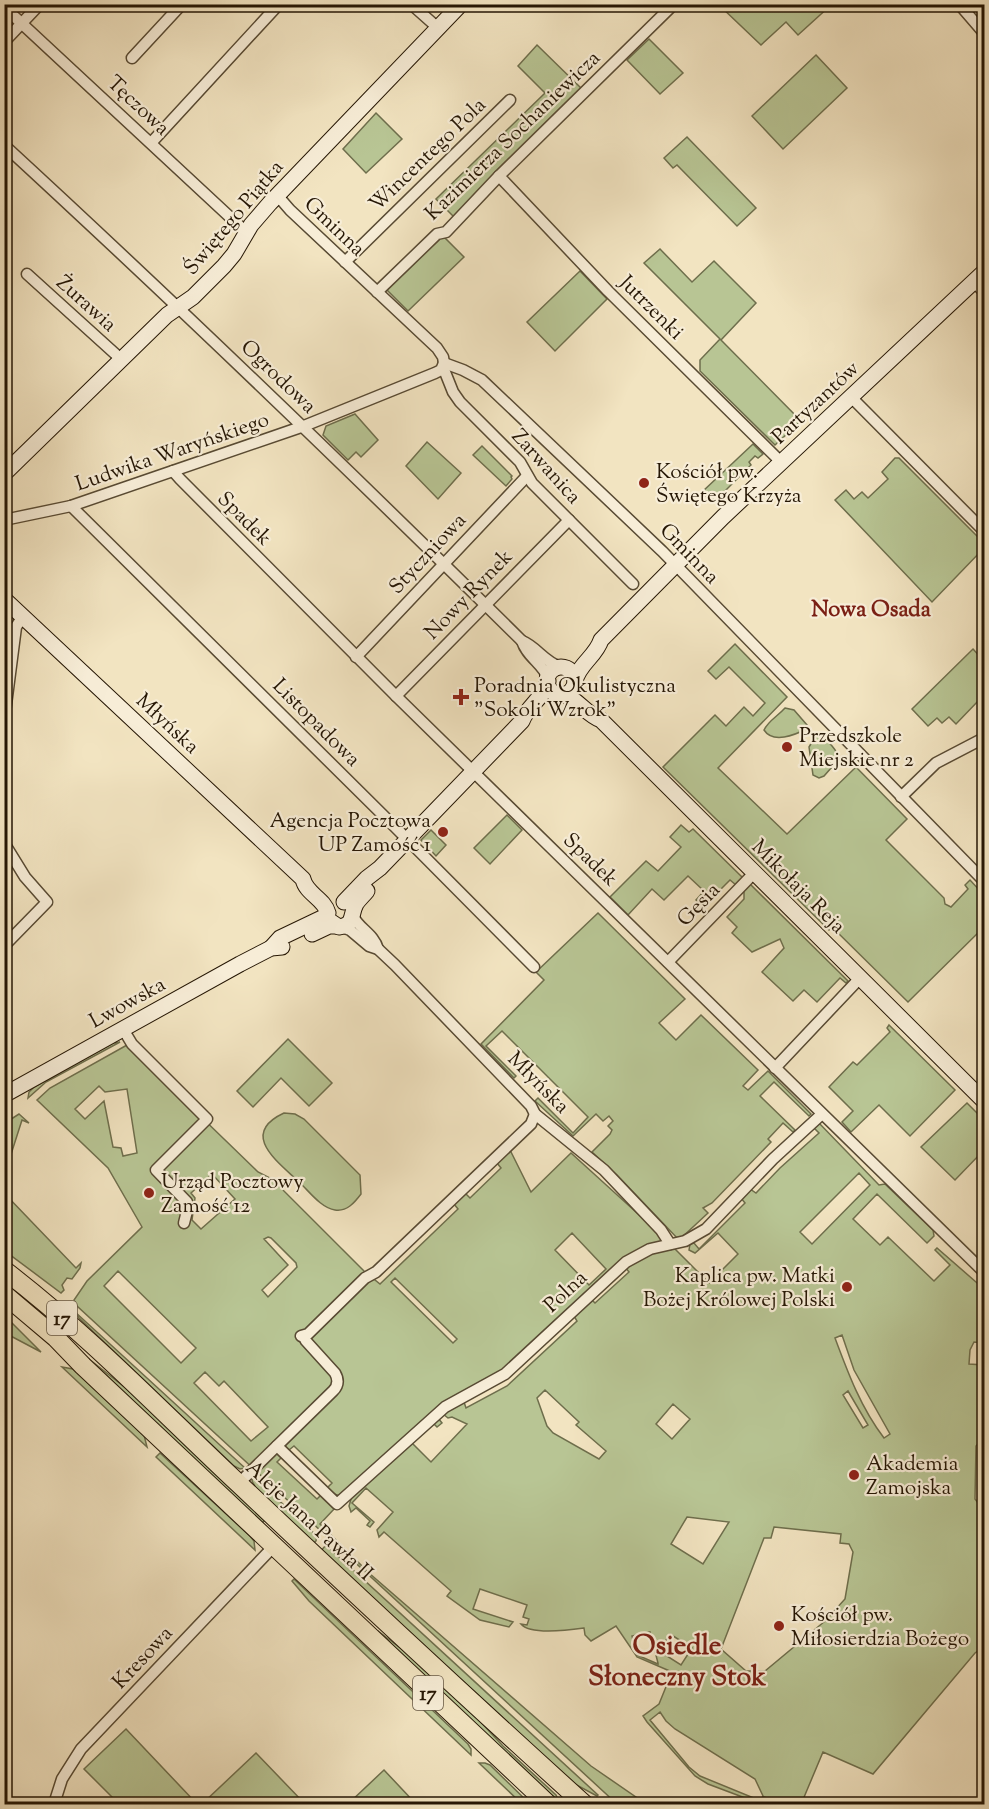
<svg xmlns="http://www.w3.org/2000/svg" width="989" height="1809" viewBox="0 0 989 1809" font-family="'Sorts Mill Goudy',serif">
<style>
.green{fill:#b8c594;stroke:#6e6e4c;stroke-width:1.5;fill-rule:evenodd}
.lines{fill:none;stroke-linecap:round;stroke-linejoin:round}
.street-casing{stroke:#584a33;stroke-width:13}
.secondary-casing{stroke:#251604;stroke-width:17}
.highway-casing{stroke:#251604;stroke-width:20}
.street{stroke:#f7edd7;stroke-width:10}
.secondary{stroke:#f7edd7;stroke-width:15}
.highway{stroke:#f2e4c1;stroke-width:18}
.poi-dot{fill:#8f2418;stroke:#f7edd7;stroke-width:2}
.labels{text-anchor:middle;stroke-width:4.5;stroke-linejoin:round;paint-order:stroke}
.shield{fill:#f7edd7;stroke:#645643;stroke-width:1.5}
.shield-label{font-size:20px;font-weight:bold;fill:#251604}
.street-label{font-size:21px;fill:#251604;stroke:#f7edd7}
.poi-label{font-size:21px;fill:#251604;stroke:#f7edd7;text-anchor:start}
.neighbourhood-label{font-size:22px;font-weight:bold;fill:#7a1f14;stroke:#f7edd7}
.district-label{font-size:27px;font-weight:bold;fill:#7a1f14;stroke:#f7edd7}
</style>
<rect width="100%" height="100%" fill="#f2e4c1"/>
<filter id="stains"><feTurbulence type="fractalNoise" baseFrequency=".00333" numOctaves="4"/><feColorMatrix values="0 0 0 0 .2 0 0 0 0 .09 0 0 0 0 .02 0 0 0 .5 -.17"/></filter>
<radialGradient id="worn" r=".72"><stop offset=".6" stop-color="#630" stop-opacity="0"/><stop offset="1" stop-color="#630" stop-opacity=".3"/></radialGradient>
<g class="green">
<path d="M799,5L801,7L804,5H831L798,35L786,22L761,45L719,5Z"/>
<path d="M649,39L683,73L660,94L627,60Z"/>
<path d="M537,45L582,89L455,218L436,199L545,93L518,66Z"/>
<path d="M816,55L847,88L783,149L752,116Z"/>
<path d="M376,113L402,139L366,173L343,149Z"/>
<path d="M687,137L756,208L737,226L677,165L673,168L664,158Z"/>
<path d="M440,237L445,238L464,257L408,311L385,288Z"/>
<path d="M660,249L692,282L714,261L756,303L721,340L801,421L775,445L700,371V360L720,339L644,263Z"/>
<path d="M580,271L607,299L555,351L527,322Z"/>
<path d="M355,414L378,440L361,457L356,452L348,460L323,435L326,426Z"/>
<path d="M427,442L461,473L438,499L406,466Z"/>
<path d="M753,444L763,454L758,458L755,456L749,462L751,465L713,503L702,492Z"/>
<path d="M482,446L512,476L511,477L512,479L506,486L473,455Z"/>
<path d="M895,458H899L984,543V548L932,602L835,500L846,490L854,499L862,492L868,498L888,479L882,472Z"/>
<path d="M735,644L787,697L718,768L787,834L856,767L907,819L886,840L944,898L945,904L951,907L968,889L965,885L970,880L984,895V927L908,1002L832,927L829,930L663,767L715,715L726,726L744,707L753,716L765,703L729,667L716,679L708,671Z"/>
<path d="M973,649L984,661V702L980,699L956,724L949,717L942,723L937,718L928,726L912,709Z"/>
<path d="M785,708L794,710L807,725L806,729C795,735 773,744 764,730C769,720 777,717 785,708Z"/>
<path d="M819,735C827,739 838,751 839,759L824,776L819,778L813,775L809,747L815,737Z"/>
<path d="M507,815L522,830L490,864L474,848Z"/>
<path d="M681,825L689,832L693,829L743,878L736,885L730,880L703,907L696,900L704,891L688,876L664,900L652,889L628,915L610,897L646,861L658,871L681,847L670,837Z"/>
<path d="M431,830L446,845L436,856L421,840Z"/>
<path d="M750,884L848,981L846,983L840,978L817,1002L804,990L793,1001L762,972L784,948L780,939L752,952L732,933L737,927L727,917L744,899V889Z"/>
<path d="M598,913L685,999L659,1023L676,1040L701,1015L758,1070L743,1086L748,1090L768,1071L811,1114L809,1116L774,1082L760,1096L795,1130L793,1132L783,1123L768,1139L771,1142L712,1203L703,1208L708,1213L679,1240L617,1175L592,1152L610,1134L612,1130L608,1126L613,1121L609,1116L603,1121L596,1114L573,1136L535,1101L538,1098L573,1133L588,1117L502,1031L486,1046L516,1076L514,1078L481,1044L544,980L536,972Z"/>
<path d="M889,1025L955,1090L910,1136L879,1105L851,1132L842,1122L853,1111L829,1087L853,1062L857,1065L890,1032L887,1028Z"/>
<path d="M288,1039L332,1083L309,1106L281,1078L253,1107L237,1091Z"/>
<path d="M120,1042L46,1082L28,1098L29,1092L34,1087L113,1043Z"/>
<path d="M127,1045L258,1172L272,1179L364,1271L380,1284L458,1209L454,1204L465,1193L470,1198L501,1168L497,1163L510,1150L531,1192L571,1153L659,1233L709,1283L738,1254L718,1233L695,1253L689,1250L690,1244L694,1243L699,1249L745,1203L741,1198L750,1189L756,1193L780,1168L819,1133L814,1128L819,1123L879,1185L885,1184L933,1230L934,1236L927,1243L877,1194L853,1219L880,1245L888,1237L934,1281L950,1265L935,1250L937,1248L984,1289V1343L974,1342L970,1350L969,1364L984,1365V1437L976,1446L975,1499L978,1503L984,1506V1647L975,1653L873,1774L823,1752L802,1802L807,1804H784L764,1797L761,1804L708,1784L695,1776L647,1722L643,1716L659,1704L672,1672L637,1657L616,1626L591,1641L585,1635L584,1628C570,1630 530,1635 521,1624L527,1625L529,1619L523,1617L527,1605L480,1589L473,1609L513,1622L509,1627L480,1620L447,1596L451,1591L384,1532L379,1537L377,1530L393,1512L366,1488L352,1503L374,1522L370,1527L367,1525L370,1521L356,1508L351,1512L349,1506L351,1499L334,1494L335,1508L320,1524L369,1573L591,1766L646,1804H617L77,1306L74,1300L87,1281L142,1227L108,1168L37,1100L50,1088ZM99,1086L105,1092L127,1089L137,1153L123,1156L121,1148L113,1147L104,1101L85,1119L75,1109ZM859,1173L870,1185L812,1244L800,1232ZM212,1174L235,1199L201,1229L192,1220L195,1198L191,1193ZM572,1233L606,1269L589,1285L555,1250ZM268,1237L271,1238L296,1263L297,1267L268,1297L262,1290L288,1265L264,1239ZM625,1267L629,1272L595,1303L591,1299ZM118,1271L196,1348L181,1363L104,1286ZM395,1278L457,1339L453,1343L391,1282ZM574,1316L577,1321L507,1386L466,1408L464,1402L502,1381ZM842,1335L854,1370L890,1434L884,1438C861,1408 848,1373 835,1338ZM205,1372L219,1386L224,1381L268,1427L251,1441L194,1383ZM545,1390L579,1422L576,1425L606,1451L599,1459L553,1433L547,1426L537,1398ZM848,1391L868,1425L863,1428L843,1395ZM673,1404L690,1419L672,1439L656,1424ZM443,1414L448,1418L452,1417L467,1424L431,1462L411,1442L433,1423L437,1427L442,1423L438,1418ZM294,1446L332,1483L327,1488L289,1450ZM282,1457L321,1495L317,1499L277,1462ZM687,1517L729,1522L703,1564L671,1544ZM774,1527L841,1534L840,1543L849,1544L853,1552L845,1599L825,1621L765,1671H746L721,1649L764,1538H771ZM650,1632L658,1663V1664L637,1655L632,1636ZM670,1634L692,1648L681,1665L659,1651ZM660,1712L666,1721L675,1729L755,1779L763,1796L761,1801L700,1776L689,1767L650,1720Z"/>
<path d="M967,1103L984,1120V1150L955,1180L921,1147Z"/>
<path d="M284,1113L295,1114L304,1119L360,1175L361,1194C355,1202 347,1212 335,1210C321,1208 309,1191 299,1182C277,1161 239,1134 284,1113Z"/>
<path d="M19,1114L29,1123L22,1120L5,1173V1123Z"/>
<path d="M5,1194L76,1268L81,1263L80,1268L72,1279L67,1278L62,1285L64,1290L61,1293L5,1251Z"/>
<path d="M74,1311L245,1468L240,1469L234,1466L79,1318Z"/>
<path d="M4,1315L41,1352L5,1333Z"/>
<path d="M89,1359L151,1408L265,1520L262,1523Z"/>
<path d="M62,1367L73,1369L144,1435L147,1447Z"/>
<path d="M160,1453L250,1536L254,1541L255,1550L156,1457Z"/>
<path d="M253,1476L317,1536L316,1541L311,1546L280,1511L256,1488L252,1481Z"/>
<path d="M326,1545L598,1795L597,1796L569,1781L319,1553Z"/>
<path d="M294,1579L468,1744L471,1749V1755L309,1601L292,1581Z"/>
<path d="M378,1631L420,1663L464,1704L503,1746L556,1795L560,1804H556Z"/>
<path d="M126,1729L197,1804H119L84,1769Z"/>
<path d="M256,1753L305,1804H202Z"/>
<path d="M479,1763H485L490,1765L530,1804H522Z"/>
<path d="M384,1770L416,1804H348Z"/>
</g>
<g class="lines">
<g class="street-casing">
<g id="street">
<path d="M411,4L438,28"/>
<path d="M959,4L984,33"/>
<path d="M4,7L246,232"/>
<path d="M4,42L40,4"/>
<path d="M132,58L182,4"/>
<path d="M151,143L279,4"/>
<path d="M4,145C180,307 352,473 522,641C537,647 545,663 561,667"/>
<path d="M499,176L608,291L781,462"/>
<path d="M277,195L290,210L437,348L443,357L444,363"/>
<path d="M345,262L510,100"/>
<path d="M27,274L122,360"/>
<path d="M974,282L984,292"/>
<path d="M377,292L437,234L446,232L499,176L674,4"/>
<path d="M444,363L463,370L482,380L662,551L984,881"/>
<path d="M443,367L453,392L460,402L520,462L532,483L633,584"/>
<path d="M851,397L984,531"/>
<path d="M173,471L180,479L396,696L984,1272"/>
<path d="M71,506L395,827L534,967"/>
<path d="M4,520L71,506L304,426L435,373L441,370L444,363"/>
<path d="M522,641C527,657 543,664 548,678"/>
<path d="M356,657L527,476"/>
<path d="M396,696L569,520"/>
<path d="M4,720L16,627L23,616"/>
<path d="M901,797L936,763L984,738"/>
<path d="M4,843L25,877L47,902L4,946"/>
<path d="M353,916C359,929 374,934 378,949"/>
<path d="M342,927L350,930L369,946L378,949L395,965L531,1106L535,1114L604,1170L661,1230L670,1244"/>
<path d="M668,962L755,872"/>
<path d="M123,1029L132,1044L207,1119L156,1170L187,1202L188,1207L184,1223"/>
<path d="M775,1068L861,977"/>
<path d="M301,1336L308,1334L365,1278L376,1272L531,1124L535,1114"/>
<path d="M277,1446L337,1504L445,1407L505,1374L626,1262L650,1249L685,1241L706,1229L773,1159L822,1114"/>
<path d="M238,1484L333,1391C338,1386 339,1380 335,1373L306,1341L304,1337"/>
<path d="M54,1804L62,1779L81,1749L274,1546"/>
</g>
</g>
<g class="secondary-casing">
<g id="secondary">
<path d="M4,474L167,315L193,297L224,266L234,254L251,225L270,203L461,4"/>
<path d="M4,599L303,879C306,894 324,898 328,913L324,917L280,938L271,948"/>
<circle cx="561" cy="681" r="14"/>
<path d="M575,681C579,664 596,656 601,640L723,517L984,272"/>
<path d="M561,694C578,698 585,714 601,720L984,1101"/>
<path d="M344,902L367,878L380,868L522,721C528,705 544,698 548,681"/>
<path d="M330,921L339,927C355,925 350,915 356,904C359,899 363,896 367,891"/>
<path d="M312,934L329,926H336"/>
<path d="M4,1095L240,964L271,948L282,947"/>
</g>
</g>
<g class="highway-casing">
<g id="highway">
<path d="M4,1270C88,1334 162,1412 239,1484C353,1592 468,1699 584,1804"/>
<path d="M4,1294L56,1338L83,1366L548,1804"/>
</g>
</g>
<use href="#street" class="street"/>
<use href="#secondary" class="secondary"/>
<use href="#highway" class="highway"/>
</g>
<g class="poi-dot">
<circle cx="644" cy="483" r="6"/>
<path d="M458 688h6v6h6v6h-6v6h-6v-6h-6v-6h6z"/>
<circle cx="787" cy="747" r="6"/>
<circle cx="443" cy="832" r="6"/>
<circle cx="149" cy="1193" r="6"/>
<circle cx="847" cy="1287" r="6"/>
<circle cx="854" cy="1475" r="6"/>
<circle cx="779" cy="1626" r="6"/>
</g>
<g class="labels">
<g class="shield">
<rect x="47" y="1301" width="30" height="34" rx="4.5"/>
<rect x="413" y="1676" width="30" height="34" rx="4.5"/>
</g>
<g class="shield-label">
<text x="62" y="1325">17</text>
<text x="428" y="1700">17</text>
</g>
<g class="street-label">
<text transform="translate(139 105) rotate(43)" y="7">Tęczowa</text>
<text transform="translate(512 135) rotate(-44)" y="7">Kazimierza Sochaniewicza</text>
<text transform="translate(427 154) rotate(-44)" y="7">Wincentego Pola</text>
<text transform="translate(233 217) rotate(-50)" y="7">Świętego Piątka</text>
<text transform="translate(335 226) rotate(44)" y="7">Gminna</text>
<text transform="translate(87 303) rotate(42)" y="7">Żurawia</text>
<text transform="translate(652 307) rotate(45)" y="7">Jutrzenki</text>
<text transform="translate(279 376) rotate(44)" y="7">Ogrodowa</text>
<text transform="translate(815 402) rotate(-43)" y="7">Partyzantów</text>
<text transform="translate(172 451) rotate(-19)" y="7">Ludwika Waryńskiego</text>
<text transform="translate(547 466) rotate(48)" y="7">Zarwanica</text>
<text transform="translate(245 518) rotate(45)" y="7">Spadek</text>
<text transform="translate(427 553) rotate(-47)" y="7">Styczniowa</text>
<text transform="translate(690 553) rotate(46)" y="7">Gminna</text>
<text transform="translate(468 594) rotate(-46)" y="7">Nowy Rynek</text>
<text transform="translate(317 722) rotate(45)" y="7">Listopadowa</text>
<text transform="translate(168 723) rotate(43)" y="7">Młyńska</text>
<text transform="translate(591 859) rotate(44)" y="7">Spadek</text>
<text transform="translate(799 886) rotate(45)" y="7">Mikołaja Reja</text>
<text transform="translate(698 904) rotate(-46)" y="7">Gęsia</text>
<text transform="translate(127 1002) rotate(-29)" y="7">Lwowska</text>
<text transform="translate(539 1082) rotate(45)" y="7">Młyńska</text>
<text transform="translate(565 1291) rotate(-43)" y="7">Polna</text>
<text transform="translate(310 1520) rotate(43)" y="7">Aleje Jana Pawła II</text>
<text transform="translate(142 1657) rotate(-47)" y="7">Kresowa</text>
</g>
<g class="poi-label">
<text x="656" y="478">Kościół pw.<tspan x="656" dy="24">Świętego Krzyża</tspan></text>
<text x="474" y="692">Poradnia Okulistyczna<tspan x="474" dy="24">"Sokoli Wzrok"</tspan></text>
<text x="799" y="742">Przedszkole<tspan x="799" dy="24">Miejskie nr 2</tspan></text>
<text x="431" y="827" text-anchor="end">Agencja Pocztowa<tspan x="431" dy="24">UP Zamość 1</tspan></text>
<text x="161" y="1188">Urząd Pocztowy<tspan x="161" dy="24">Zamość 12</tspan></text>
<text x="835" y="1282" text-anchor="end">Kaplica pw. Matki<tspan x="835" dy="24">Bożej Królowej Polski</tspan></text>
<text x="866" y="1470">Akademia<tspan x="866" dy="24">Zamojska</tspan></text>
<text x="791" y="1621">Kościół pw.<tspan x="791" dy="24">Miłosierdzia Bożego</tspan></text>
</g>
<g class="neighbourhood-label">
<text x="871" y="616">Nowa Osada</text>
</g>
<g class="district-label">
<text x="677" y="1654">Osiedle<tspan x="677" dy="31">Słoneczny Stok</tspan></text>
</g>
</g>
<rect width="989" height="1809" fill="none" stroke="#f2e4c1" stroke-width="24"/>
<rect x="6" y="6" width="977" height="1797" fill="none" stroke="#251604" stroke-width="3"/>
<rect x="12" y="12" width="965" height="1785" fill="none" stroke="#251604" stroke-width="1.5"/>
<rect width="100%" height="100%" filter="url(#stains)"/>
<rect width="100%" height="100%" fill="url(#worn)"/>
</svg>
